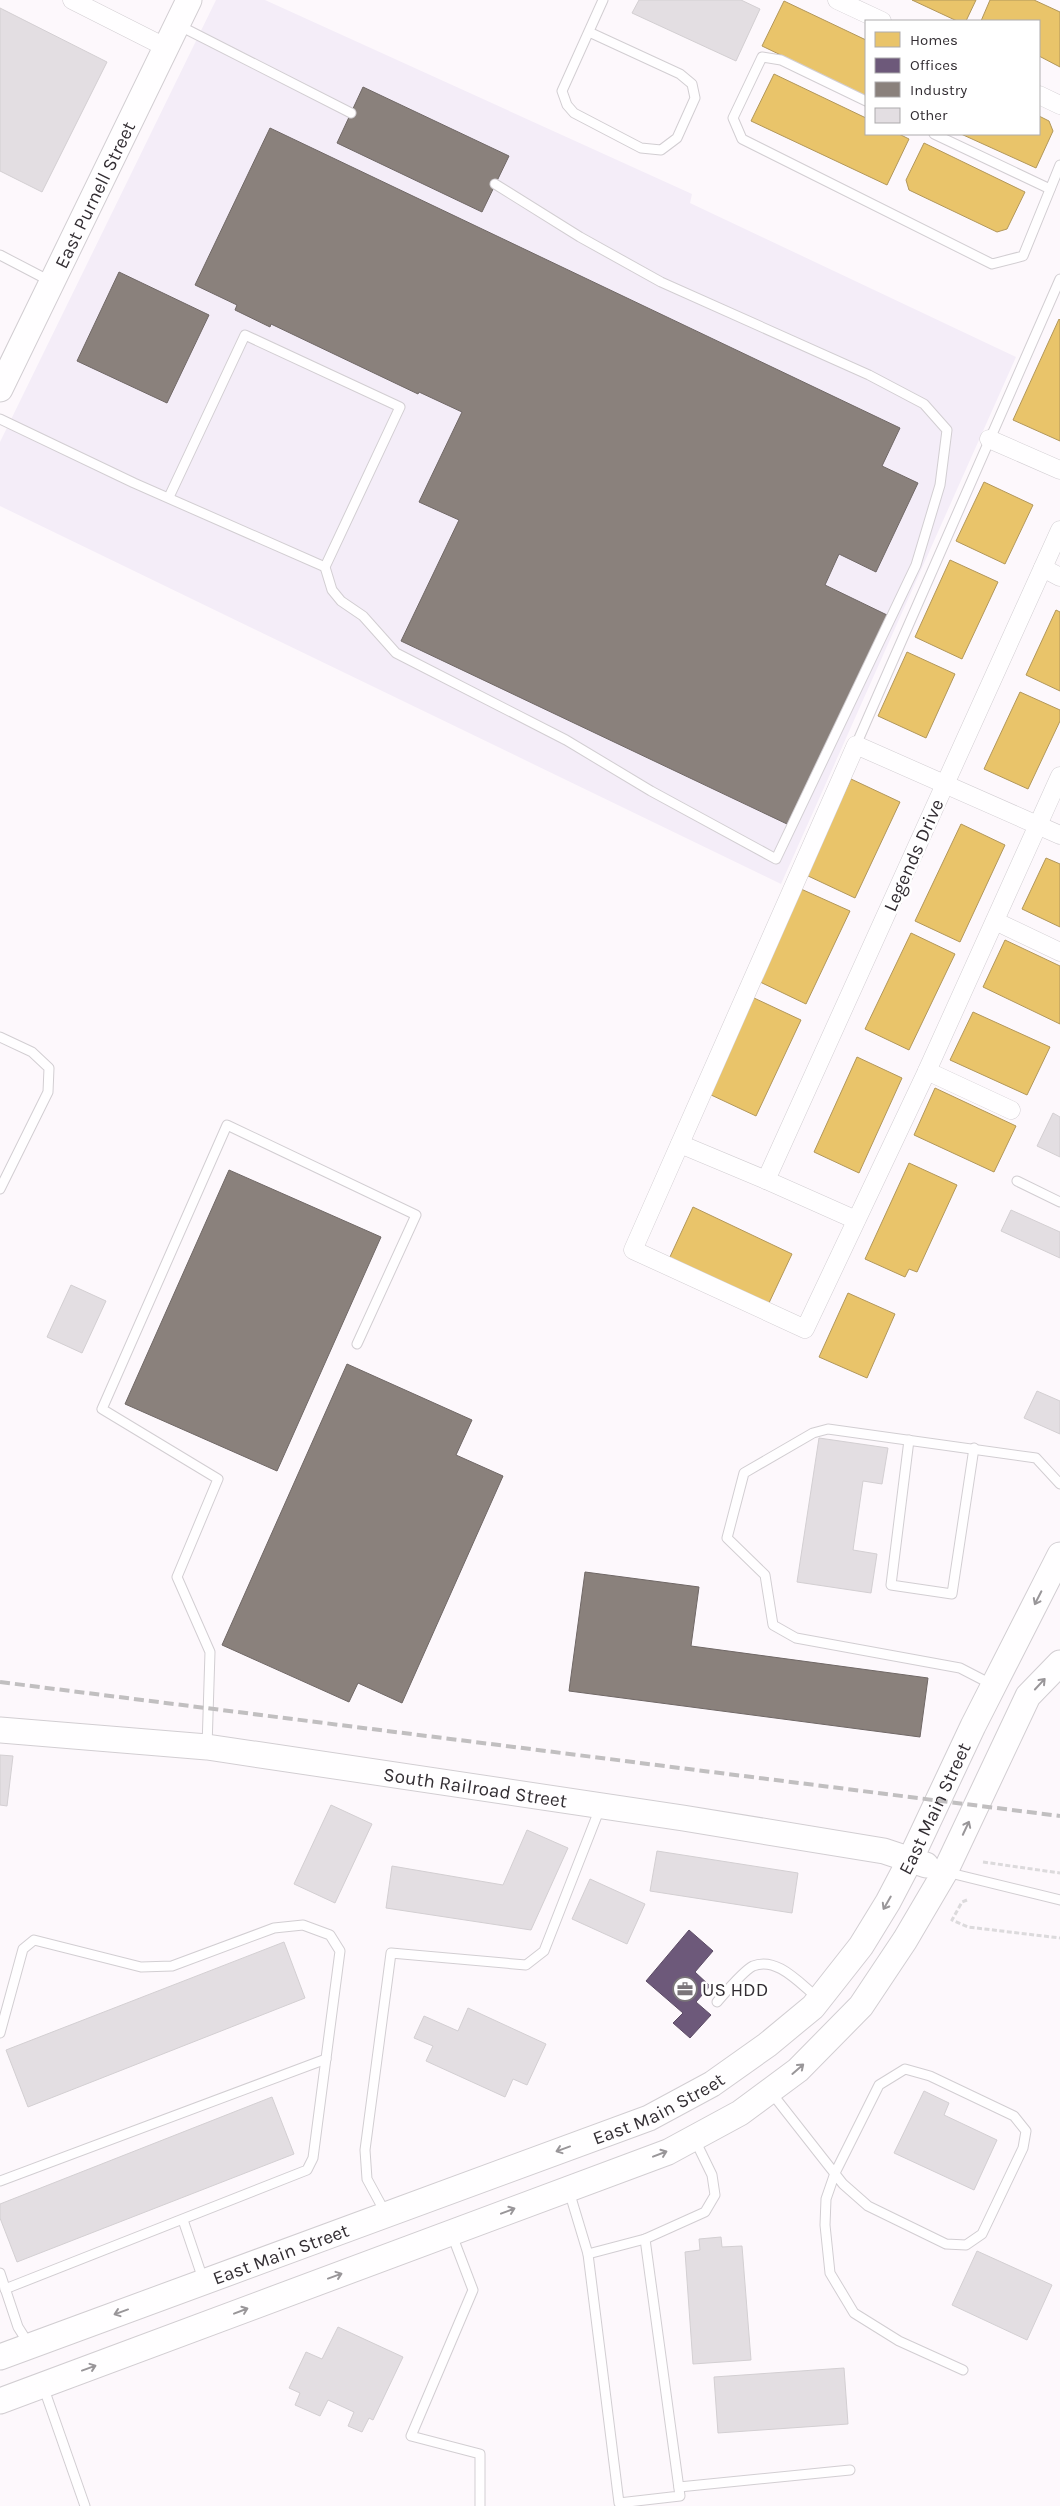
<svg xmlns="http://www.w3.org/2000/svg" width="1060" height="2506" viewBox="0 0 1060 2506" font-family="Karla,sans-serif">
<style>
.industrial{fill:#f4edf8}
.homes{fill:#e9c46a;stroke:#b2975a}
.offices{fill:#6d597a;stroke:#5c4c65}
.industry{fill:#8a817c;stroke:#706866}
.building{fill:#e3dee2;stroke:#d3cfd2}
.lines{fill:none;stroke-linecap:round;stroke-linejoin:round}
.lane-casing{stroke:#d2ced2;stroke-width:11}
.street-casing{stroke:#d2ced2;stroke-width:19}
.secondary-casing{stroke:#d2ced2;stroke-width:27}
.path{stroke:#dcdadc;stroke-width:3;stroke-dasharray:5 2.5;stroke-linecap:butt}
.lane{stroke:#fffeff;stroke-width:9}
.street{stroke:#fffeff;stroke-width:18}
.secondary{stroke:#fffeff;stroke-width:25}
.rail{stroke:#c1bfc0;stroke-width:4;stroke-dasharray:10 5;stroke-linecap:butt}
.oneway{stroke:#999699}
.labels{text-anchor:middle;stroke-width:5;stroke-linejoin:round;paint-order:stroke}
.street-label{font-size:19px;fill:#332e33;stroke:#fff}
.poi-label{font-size:19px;fill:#332e33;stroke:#fff;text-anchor:start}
</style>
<rect width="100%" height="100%" fill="#fdf8fc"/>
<path class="industrial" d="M216,0H265L692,194L690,203L1016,357L781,884L0,506V442Z"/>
<g class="homes">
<path d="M912,0H976L966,21H957Z"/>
<path d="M990,0H1034L1060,12V67L1039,56V21H981Z"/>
<path d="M784,1L866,40V96L762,46Z"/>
<path d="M774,74L866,118V134H899L909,139L887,185L751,121Z"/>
<path d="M1039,116L1049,121L1053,131L1036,168L961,134H1039Z"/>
<path d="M924,143L1025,192L1007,229L997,232L909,190L906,180Z"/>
<path d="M1059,319L1060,320V441L1013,420Z"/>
<path d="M984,482L1033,505L1005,564L956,541Z"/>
<path d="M950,560L998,582L962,659L915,637Z"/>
<path d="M1056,610L1060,612V691L1026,675Z"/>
<path d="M907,652L955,674L926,738L878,716Z"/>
<path d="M1020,692L1060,710V721L1028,789L984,769Z"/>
<path d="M851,779L900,802L855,898L806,875Z"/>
<path d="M961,824L1005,845L960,942L915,921Z"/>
<path d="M1046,858L1060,864V927L1022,909Z"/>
<path d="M801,889L850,911L806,1004L758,981Z"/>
<path d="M911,933L955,954L909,1050L865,1029Z"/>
<path d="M1005,940L1060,966V1024L983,987Z"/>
<path d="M754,998L801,1020L756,1116L709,1094Z"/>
<path d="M973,1012L1050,1047L1027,1095L950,1060Z"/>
<path d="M857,1057L902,1078L859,1173L814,1152Z"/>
<path d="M935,1088L1016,1126L994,1172L914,1135Z"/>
<path d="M909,1163L957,1185L917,1272L909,1269L905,1277L865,1259Z"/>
<path d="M693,1207L792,1254L768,1305L669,1259Z"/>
<path d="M848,1293L895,1314L867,1378L819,1357Z"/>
</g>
<path class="offices" d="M689,1930L713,1951L695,1972L710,1986L696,2002L711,2015L690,2038L673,2023L683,2013L646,1981Z"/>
<g class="industry">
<path d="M363,87L509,156L482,212L337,143Z"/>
<path d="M270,128L900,428L882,466L918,483L876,572L839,554L825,585L887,615L787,824L401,641L459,520L419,502L462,412L419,392L418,394L271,324L270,327L235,310L237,305L195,285Z"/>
<path d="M119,272L209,315L167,403L77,361Z"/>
<path d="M229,1170L381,1237L277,1471L125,1404Z"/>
<path d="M347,1364L472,1420L456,1455L503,1476L402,1703L358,1683L349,1702L222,1645Z"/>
<path d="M585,1572L699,1587L691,1646L928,1678L920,1737L569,1691Z"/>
</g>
<g class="building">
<path d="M639,0H741L760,9L736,61L632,13Z"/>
<path d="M0,8L107,62L42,192L0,171Z"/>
<path d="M1053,1113L1060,1117V1157L1037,1146Z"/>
<path d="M1011,1210L1060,1232V1258L1001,1231Z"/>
<path d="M71,1285L106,1301L82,1353L47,1337Z"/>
<path d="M1037,1391L1060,1401V1434L1024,1418Z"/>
<path d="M819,1438L888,1448L882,1484L863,1481L853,1550L877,1554L871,1593L797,1582Z"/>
<path d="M0,1755L13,1756L7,1806L0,1805Z"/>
<path d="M331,1805L372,1824L335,1903L294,1884Z"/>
<path d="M527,1830L568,1848L531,1930L386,1908L392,1866L503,1885Z"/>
<path d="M657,1851L798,1873L792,1913L650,1891Z"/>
<path d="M590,1879L645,1904L627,1944L572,1919Z"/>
<path d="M284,1942L305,1998L28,2107L6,2050Z"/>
<path d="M468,2008L546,2044L527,2085L513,2079L505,2097L426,2061L433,2046L414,2038L424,2016L458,2031Z"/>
<path d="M924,2091L949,2103L944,2115L997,2140L974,2190L894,2153Z"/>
<path d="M272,2097L294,2154L17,2262L0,2218V2204Z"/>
<path d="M721,2237L722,2247L742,2246L751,2360L693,2364L685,2252L700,2250L699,2239Z"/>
<path d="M977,2251L1052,2285L1027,2340L952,2305Z"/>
<path d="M338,2327L403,2357L373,2420L369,2418L362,2432L348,2426L354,2412L328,2400L320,2416L295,2405L300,2393L289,2388L306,2352L322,2359Z"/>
<path d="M844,2368L848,2424L718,2433L714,2377Z"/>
</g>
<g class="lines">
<g class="lane-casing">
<g id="lane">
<path d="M178,25L351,113"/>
<path d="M589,32L680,74L692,84L695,98L677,138L661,150L641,148L574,113L567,105L562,91L603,0"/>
<path d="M866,101L781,60L762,57L733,118L742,139L992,264L1023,256L1060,165"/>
<path d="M934,134L1050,189"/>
<path d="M0,255L50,281"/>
<path d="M0,419L134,483L325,567"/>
<path d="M169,497L245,335L400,407L325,567L332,590L341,601L363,616L396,653L566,740L651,791L776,859L916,565L940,485L947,430L924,404L869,375L661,282L580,237L495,184"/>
<path d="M856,745L1060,279"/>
<path d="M0,1037L32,1052L49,1068L48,1092L0,1189"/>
<path d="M1017,1181L1060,1202"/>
<path d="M909,1440L891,1585L952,1594L974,1448"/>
<path d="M991,1684L960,1668L796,1638L773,1625L765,1575L727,1538L744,1473L813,1433L828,1429L1036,1458L1060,1484"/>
<path d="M207,1747L210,1652L177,1577L218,1479L102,1409L227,1125L416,1215L357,1344"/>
<path d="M946,1872L1060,1900"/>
<path d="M717,2002C725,1993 743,1971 753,1966C777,1956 800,1984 817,1997"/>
<path d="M0,2033L23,1949L34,1940L141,1967L172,1966L274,1928L303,1925L330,1935L340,1951L313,2158L307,2170L5,2289"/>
<path d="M770,2091L843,2184L868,2206L946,2244L966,2245L982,2234L1023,2148L1026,2131L1014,2116L930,2076L905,2069L879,2085L835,2173L826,2199L825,2225L830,2273L854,2313L899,2341L963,2370"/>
<path d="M0,2181L326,2059"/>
<path d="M569,2191L588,2254L619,2503L680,2496L645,2239L705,2212L715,2195L712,2175L695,2140"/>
<path d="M386,2214L367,2179L365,2150L391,1953L526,1965L544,1951L600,1808"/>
<path d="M183,2220L204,2282"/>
<path d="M452,2235L473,2290L411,2436L480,2454V2506"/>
<path d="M588,2254L645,2239"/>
<path d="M0,2273L18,2327L30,2346"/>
<path d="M43,2386L85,2506"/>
<path d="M679,2487L850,2470"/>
</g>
</g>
<g class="street-casing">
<g id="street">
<path d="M72,0L167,48"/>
<path d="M837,0L882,21"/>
<path d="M1039,95L1060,105"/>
<path d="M989,439L1060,470"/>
<path d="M1043,568L1060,577"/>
<path d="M995,921L1060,952"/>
<path d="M927,1071L805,1329L633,1250L856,745L1060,835"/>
<path d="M1011,1110L927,1071L1060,776"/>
<path d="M680,1144L766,1180L856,1220"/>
<path d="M766,1180L1060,530"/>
</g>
</g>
<g class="secondary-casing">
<g id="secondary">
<path id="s1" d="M0,389L189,0"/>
<path id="s2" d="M0,1730L207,1747L683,1818L884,1851L926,1865"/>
<path id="s3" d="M0,2357L649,2118L712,2084L767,2045L813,2007L861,1946L888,1902L910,1860L973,1726L1060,1555"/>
<path d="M0,2401L668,2152L740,2113L798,2070L861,2006L905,1940L945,1872L1028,1696L1060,1663"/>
</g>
</g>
<g class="path">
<path d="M983,1862L1060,1873"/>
<path d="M967,1900L962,1902L952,1920L968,1927L1060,1938"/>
</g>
<use href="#lane" class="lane"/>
<use href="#street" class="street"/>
<use href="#secondary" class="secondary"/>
<path class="rail" d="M0,1682L1060,1816"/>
</g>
<defs><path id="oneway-shaft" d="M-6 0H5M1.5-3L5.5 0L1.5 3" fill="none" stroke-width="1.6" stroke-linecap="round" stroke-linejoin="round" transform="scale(1.25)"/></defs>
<g class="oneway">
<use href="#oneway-shaft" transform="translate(1038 1598) rotate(117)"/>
<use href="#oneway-shaft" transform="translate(1040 1684) rotate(-47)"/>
<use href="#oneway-shaft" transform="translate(966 1828) rotate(-65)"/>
<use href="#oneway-shaft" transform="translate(887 1903) rotate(120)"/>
<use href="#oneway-shaft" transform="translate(798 2069) rotate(-41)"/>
<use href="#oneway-shaft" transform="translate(563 2149) rotate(160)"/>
<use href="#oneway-shaft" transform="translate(660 2154) rotate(-21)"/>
<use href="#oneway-shaft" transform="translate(508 2211) rotate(-21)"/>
<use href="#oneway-shaft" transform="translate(335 2276) rotate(-20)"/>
<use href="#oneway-shaft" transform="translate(241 2311) rotate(-21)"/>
<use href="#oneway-shaft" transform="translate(121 2312) rotate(160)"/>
<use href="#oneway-shaft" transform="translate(89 2368) rotate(-20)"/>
</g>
<defs>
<g id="office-ring" transform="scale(1.25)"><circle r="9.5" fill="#fff" stroke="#7a7579" stroke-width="1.5"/><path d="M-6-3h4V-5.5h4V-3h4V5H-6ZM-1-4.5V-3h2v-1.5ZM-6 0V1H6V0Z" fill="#7a7579"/></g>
</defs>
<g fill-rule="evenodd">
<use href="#office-ring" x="685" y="1989"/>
</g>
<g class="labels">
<g class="street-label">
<text dy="7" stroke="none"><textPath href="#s1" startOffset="216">East Purnell Street</textPath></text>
<text transform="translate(913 855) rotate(-66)" y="7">Legends Drive</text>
<text dy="7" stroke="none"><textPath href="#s2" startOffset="479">South Railroad Street</textPath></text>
<text dy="7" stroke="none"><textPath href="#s3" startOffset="1124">East Main Street</textPath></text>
<text dy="7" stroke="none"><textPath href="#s3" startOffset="704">East Main Street</textPath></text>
<text dy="7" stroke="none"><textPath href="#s3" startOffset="299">East Main Street</textPath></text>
</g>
<g class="poi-label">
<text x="702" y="1996">US HDD</text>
</g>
</g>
<rect x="865" y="20" width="175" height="115" fill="#ffffff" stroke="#adabad"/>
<rect x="875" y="32" width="25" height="15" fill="#e9c46a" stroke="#adabad"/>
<text x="910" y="45" font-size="15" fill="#332e33">Homes</text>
<rect x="875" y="58" width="25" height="15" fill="#6d597a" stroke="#adabad"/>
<text x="910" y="70" font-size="15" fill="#332e33">Offices</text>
<rect x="875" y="82" width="25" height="15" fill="#8a817c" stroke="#adabad"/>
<text x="910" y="95" font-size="15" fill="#332e33">Industry</text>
<rect x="875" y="108" width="25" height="15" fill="#e3dee2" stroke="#adabad"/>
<text x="910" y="120" font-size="15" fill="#332e33">Other</text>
</svg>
